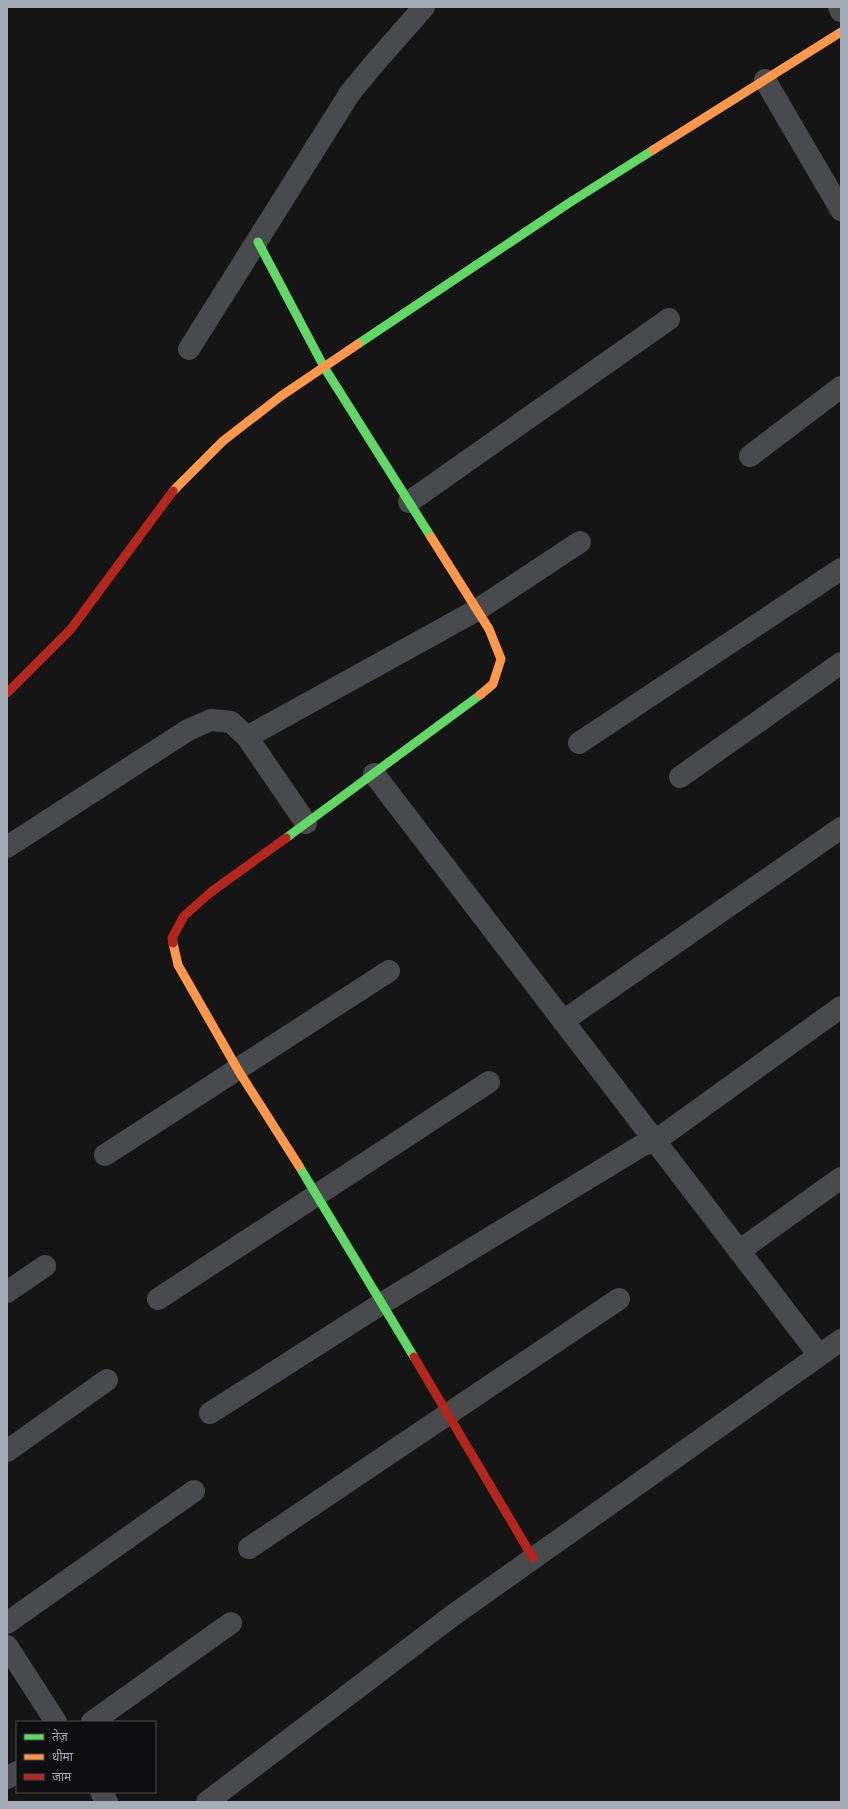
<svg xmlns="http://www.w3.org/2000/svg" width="848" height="1809" viewBox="0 0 848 1809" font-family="'Exo 2','Noto Sans Devanagari',sans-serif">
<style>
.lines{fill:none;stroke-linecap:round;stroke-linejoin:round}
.street{stroke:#494a4e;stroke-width:22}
.fast{stroke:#63d668;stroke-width:9}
.slow{stroke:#ff974d;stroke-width:9}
.jam{stroke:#b3261e;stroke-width:9}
</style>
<rect width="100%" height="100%" fill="#151515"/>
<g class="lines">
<g class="street">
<path d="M839,7L841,11"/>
<path d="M765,80L841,210"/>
<path d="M189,349L350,93L373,65L424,7"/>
<path d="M750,456L841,387"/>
<path d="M409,502L669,319"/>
<path d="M247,737L477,610L580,542"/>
<path d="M579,743L841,569"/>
<path d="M374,774L819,1355"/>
<path d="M680,777L841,663"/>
<path d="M7,847L188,730L211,720L231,722L247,737L306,823"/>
<path d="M563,1021L841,828"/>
<path d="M105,1155L389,971"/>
<path d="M739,1251L841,1178"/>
<path d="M7,1292L45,1266"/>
<path d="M158,1299L489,1082"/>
<path d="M210,1413L381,1304L641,1146L655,1141L841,1007"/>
<path d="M7,1451L107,1380"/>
<path d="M249,1548L619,1299"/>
<path d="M7,1623L194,1491"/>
<path d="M7,1646L56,1722"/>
<path d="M92,1722L231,1623"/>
<path d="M7,1778L17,1772"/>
<path d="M101,1792L107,1802"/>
<path d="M207,1802L452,1616L841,1340"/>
</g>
<g class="fast">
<path d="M258,242L324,367L431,537"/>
<path d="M358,344L569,203L653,150"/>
<path d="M286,838L480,695"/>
<path d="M299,1166L414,1357"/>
</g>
<g class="slow">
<path d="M653,150L841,32"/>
<path d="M173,491L223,441L281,396L358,344"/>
<path d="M431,537L489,629L501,659L493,684L480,695"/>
<path d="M173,943L178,965L238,1070L299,1166"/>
</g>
<g class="jam">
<path d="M7,693L71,629L173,491"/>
<path d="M173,943L172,938L184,916L211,892L286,838"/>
<path d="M414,1357L533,1558"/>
</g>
</g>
<rect width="848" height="1809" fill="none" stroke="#a5acb7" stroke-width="16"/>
<rect x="16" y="1721" width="140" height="72" fill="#0f0f11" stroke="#4b4e53"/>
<rect x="24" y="1734" width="20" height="6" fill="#63d668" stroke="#4b4e53"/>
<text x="52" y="1741" font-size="12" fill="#a5acb7">तेज़</text>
<rect x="24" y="1754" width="20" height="6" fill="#ff974d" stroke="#4b4e53"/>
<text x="52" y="1761" font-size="12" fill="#a5acb7">धीमा</text>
<rect x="24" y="1774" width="20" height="6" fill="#b3261e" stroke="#4b4e53"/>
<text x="52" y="1781" font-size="12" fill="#a5acb7">जाम</text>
</svg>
